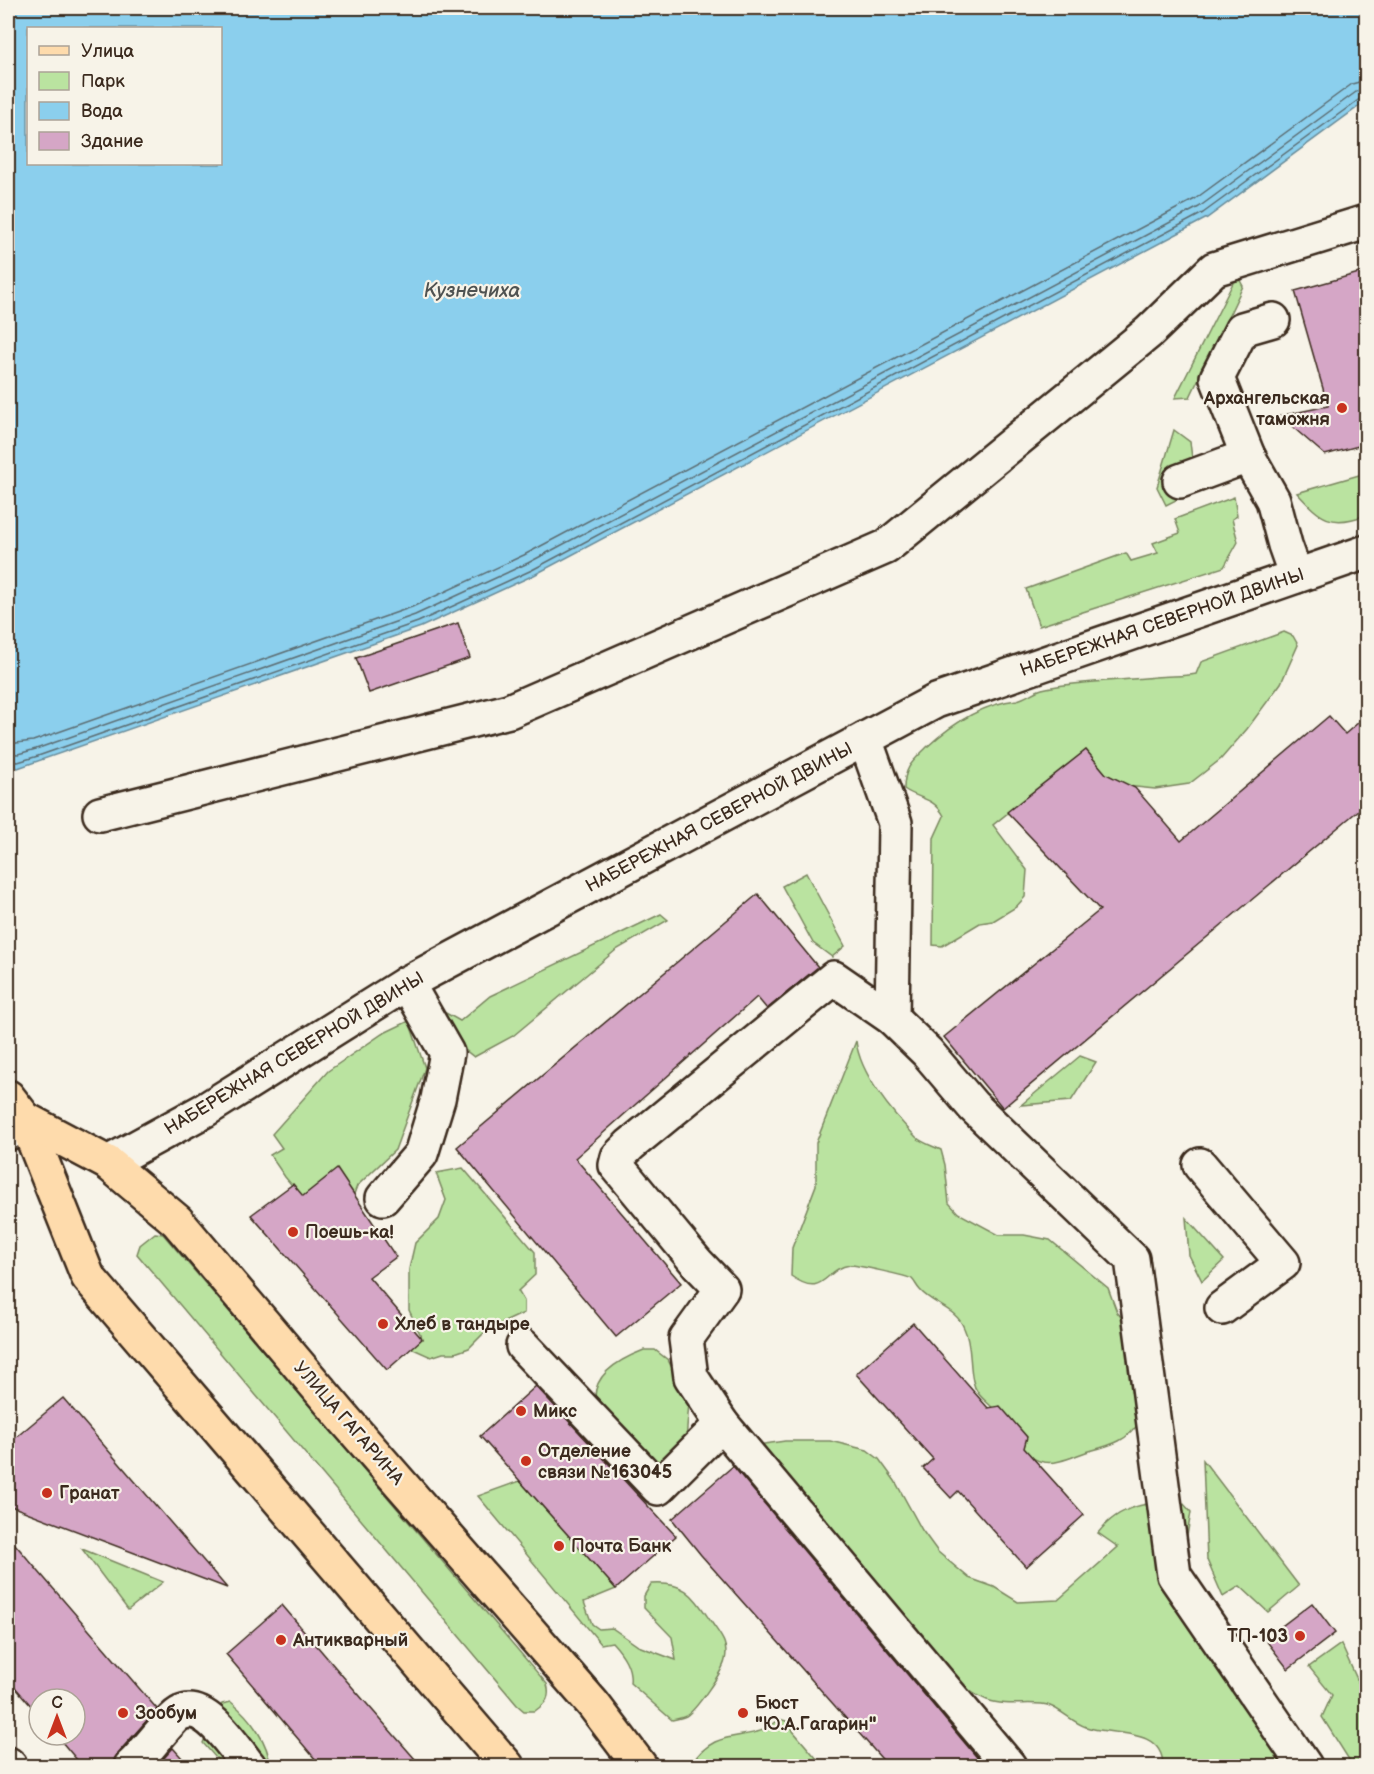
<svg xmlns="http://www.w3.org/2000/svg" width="1374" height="1774" viewBox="0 0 1374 1774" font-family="'Balsamiq Sans',sans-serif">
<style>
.green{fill:#bae3a0;stroke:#7a865f;stroke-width:1.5}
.water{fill:#8bcfed;stroke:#6b8d9a;stroke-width:1.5;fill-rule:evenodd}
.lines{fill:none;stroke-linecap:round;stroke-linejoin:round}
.shore{stroke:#5b6c71;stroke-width:1.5}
.building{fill:#d5a6c6;stroke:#3b2a1e;stroke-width:1.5}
.minor-casing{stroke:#3b2a1e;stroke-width:38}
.major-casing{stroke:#3b2a1e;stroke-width:38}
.minor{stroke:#f7f3e8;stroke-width:33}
.major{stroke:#fedbac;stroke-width:33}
.poi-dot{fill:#c8321e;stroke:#f7f3e8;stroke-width:2}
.labels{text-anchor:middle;stroke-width:4.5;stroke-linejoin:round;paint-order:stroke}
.poi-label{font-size:18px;font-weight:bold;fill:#3b2a1e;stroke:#f7f3e8;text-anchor:start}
.street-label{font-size:18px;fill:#3b2a1e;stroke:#f7f3e8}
.water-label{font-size:20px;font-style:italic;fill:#4f5352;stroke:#f7f3e8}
</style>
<rect width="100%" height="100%" fill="#f7f3e8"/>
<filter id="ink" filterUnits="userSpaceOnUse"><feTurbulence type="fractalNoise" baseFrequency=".0167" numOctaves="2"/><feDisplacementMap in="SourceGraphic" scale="12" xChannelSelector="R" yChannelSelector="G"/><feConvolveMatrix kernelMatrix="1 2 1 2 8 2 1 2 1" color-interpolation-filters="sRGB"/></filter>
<g filter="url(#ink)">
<g class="green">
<path d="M1237,275L1243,286L1190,397L1175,398Z"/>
<path d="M1174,430L1190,442L1192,458L1170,471L1182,497L1166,505L1157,487Z"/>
<path d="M1366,473V515C1331,528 1321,519 1297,493Z"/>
<path d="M1234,497L1237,516L1232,519L1238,542L1224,567L1039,626L1026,589L1126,553L1131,561L1158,553L1153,543L1180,533L1175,519Z"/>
<path d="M1284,632L1293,636L1298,645L1281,683L1247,729L1221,759L1189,784L1155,789L1126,786L1106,774L1086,750L993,825L1027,870L1025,897L1016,907L993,921L980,923L942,946L933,945L934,838L944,816C934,797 920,800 904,789C904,767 913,761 927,747C953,723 982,704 1017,700C1026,698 1034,691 1042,689C1075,681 1121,681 1155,677C1169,675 1182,677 1196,674L1201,662Z"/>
<path d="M806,873L845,946L832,957L813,943L782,886Z"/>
<path d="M661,914L668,920L616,950L513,1036L474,1057L445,1034L437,1008L460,1021L490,996Z"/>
<path d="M409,1021L425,1068L395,1150L357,1186L354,1194L322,1221L285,1177L270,1155L282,1148L272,1134L328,1071L382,1034Z"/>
<path d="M856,1041C860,1074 892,1113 916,1137C922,1143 933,1146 941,1150L945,1165L949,1203L958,1213L999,1235H1024L1050,1240L1108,1288L1117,1312L1125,1322L1139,1422C1128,1442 1107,1446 1086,1452C1077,1455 1069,1459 1060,1461C1025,1471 1015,1433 997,1413C988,1401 976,1397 973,1381C969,1364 972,1345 964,1328C956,1308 933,1305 920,1290C917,1287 915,1282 912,1279C908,1276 856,1265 850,1265C824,1268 825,1300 791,1276L792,1248L816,1185V1143Z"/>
<path d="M1080,1056L1096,1062L1071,1101L1021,1105Z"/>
<path d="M463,1168L535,1252V1275L518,1291L524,1301V1313L487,1330L469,1348L455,1353H443L431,1357L411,1348L422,1338L409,1310V1269L415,1243L439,1219L446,1200L436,1173Z"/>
<path d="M1186,1218L1224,1260L1202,1281L1189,1255Z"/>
<path d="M155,1233L163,1234L547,1684C551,1698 546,1703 535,1711H524L517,1705L137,1254L140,1245Z"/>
<path d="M644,1350H655L668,1360L689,1402L686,1441L669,1463H652L595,1397C595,1372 623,1358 644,1350Z"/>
<path d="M785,1441H830L867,1450L879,1459L895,1481L922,1530L938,1552L969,1578L994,1587L1018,1602L1058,1600L1118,1547L1098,1533C1120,1504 1149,1502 1182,1502L1191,1512L1182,1566L1294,1766H1163C1163,1726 1111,1736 1086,1727C1073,1723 1063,1711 1050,1706C1035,1700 1008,1708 987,1700C935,1679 917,1620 875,1588L757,1445Z"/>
<path d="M1203,1460L1299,1586L1268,1612L1240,1586L1223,1597L1207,1560Z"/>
<path d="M520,1481L616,1589L584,1602L592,1624L599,1629L612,1628L638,1646L676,1660L672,1637L644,1608V1596L651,1584C687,1581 694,1597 712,1623C720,1635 729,1644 725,1660C723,1671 696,1710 686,1716C682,1718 677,1719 672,1720L630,1683C632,1667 623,1654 612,1642L601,1644L478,1496Z"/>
<path d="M82,1549L163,1582L128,1610Z"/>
<path d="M1341,1644L1366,1699V1766H1353L1322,1717L1332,1695L1309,1667Z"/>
<path d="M231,1702C250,1717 269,1743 270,1766H223L203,1743L222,1704Z"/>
<path d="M779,1719L790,1722L793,1731L823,1766H690C718,1721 752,1747 779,1719Z"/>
</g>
<path class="water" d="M8,8H1366V101L1207,218L534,575L421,627L18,768L8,766ZM28,28H220V164H28Z"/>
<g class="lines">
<g class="shore">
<path d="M8,744L33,741L412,607L524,555L1195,199L1352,84L1366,80"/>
<path d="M8,753L18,754L36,749L415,615L528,563L1199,207L1356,92L1366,89"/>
<path d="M8,761L18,762L38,756L418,622L532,570L1203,213L1361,98L1366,97"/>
</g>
</g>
<g class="building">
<path d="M1366,271V444L1325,455L1280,416L1328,406L1295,291Z"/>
<path d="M458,623L470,658L369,693L356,658Z"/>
<path d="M1329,716L1345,734L1366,716V804L1003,1108L944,1037L1100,910L1007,812L1086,750L1106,774L1135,788L1181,841Z"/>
<path d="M758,894L818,967L767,1009L757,997L575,1158L681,1283L616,1337L457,1147Z"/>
<path d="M337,1169L396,1257L369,1277L422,1339L387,1370L251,1215L293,1184L303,1196Z"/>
<path d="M913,1323L988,1408L1000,1406L1027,1437L1024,1448L1084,1515L1026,1567L958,1491L951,1498L923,1468L933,1459L856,1374Z"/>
<path d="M536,1386L676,1536L616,1589L480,1436Z"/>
<path d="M63,1398L189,1544L227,1588L8,1505V1444Z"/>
<path d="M733,1466L985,1767H889L701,1555L672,1519Z"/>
<path d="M8,1536L157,1709L118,1753L113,1767H83L56,1735H75V1699H39V1715L8,1679Z"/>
<path d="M1312,1603L1335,1633L1288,1669L1265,1639Z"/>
<path d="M282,1605L346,1680L422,1767H322L226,1654Z"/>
<path d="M173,1748L190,1767H156Z"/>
</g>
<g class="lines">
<g class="minor-casing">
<g id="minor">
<path d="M1273,320L1242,329L1217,378L1248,456L1273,500L1285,545L1296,576"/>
<path d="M1180,481L1248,456"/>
<path d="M865,739L895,823L892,1018"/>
<path d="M100,814L509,711L886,547L1149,332L1214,269L1366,222"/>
<path d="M8,1133L25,1119"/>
<path d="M108,1163L205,1110L407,983L936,701L1366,552"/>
<path d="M1200,1165L1283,1263L1222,1308"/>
<path d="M383,1198L421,1154L438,1099L447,1053L407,983"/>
<path d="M523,1346L658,1488L722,1424"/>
<path d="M8,1764L10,1766"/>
<path d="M131,1766C143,1756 171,1717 181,1713C206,1701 236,1750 249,1766"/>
<path d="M1009,1766L722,1424L691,1377L686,1339L722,1289L697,1263L616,1165L618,1157L630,1145L834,978L892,1018L927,1052L973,1106L1132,1259L1174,1575L1305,1766"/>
</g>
</g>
<g class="major-casing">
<g id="major">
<path d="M8,1097L25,1119L88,1277L507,1766"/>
<path d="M25,1119L108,1163L177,1221L346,1421L593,1704L640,1766"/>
</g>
</g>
<use href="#minor" class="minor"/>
<use href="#major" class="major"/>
</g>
</g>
<g class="poi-dot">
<circle cx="1342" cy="408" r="6"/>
<circle cx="293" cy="1232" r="6"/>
<circle cx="383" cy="1324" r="6"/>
<circle cx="521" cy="1411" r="6"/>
<circle cx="526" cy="1461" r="6"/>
<circle cx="47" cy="1493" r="6"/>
<circle cx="559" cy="1546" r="6"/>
<circle cx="1300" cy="1636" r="6"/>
<circle cx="281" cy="1640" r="6"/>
<circle cx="123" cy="1713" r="6"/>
<circle cx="743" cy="1713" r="6"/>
</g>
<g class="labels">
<g class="poi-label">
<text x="1330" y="404" text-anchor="end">Архангельская<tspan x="1330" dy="21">таможня</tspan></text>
<text x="305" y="1238">Поешь-ка!</text>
<text x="395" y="1330">Хлеб в тандыре</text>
<text x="533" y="1417">Микс</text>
<text x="538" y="1457">Отделение<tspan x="538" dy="21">связи №163045</tspan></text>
<text x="59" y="1499">Гранат</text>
<text x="571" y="1552">Почта Банк</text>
<text x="1288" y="1642" text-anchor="end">ТП-103</text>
<text x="293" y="1646">Антикварный</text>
<text x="755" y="1709">Бюст<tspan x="755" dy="21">"Ю.А.Гагарин"</tspan></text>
<text x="135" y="1719">Зообум</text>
</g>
<g class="street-label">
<text transform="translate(1162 622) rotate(-19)" y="6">НАБЕРЕЖНАЯ СЕВЕРНОЙ ДВИНЫ</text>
<text transform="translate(719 817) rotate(-28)" y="6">НАБЕРЕЖНАЯ СЕВЕРНОЙ ДВИНЫ</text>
<text transform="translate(294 1053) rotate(-31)" y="6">НАБЕРЕЖНАЯ СЕВЕРНОЙ ДВИНЫ</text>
<text transform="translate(349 1423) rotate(49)" y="6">УЛИЦА ГАГАРИНА</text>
</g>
<g class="water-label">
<text x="472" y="297">Кузнечиха</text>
</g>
</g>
<rect width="1374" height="1774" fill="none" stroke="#f7f3e8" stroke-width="30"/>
<rect x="15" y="15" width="1344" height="1744" fill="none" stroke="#3b2a1e" stroke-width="2" filter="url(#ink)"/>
<rect x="27" y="27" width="195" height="138" fill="#f7f3e8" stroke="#aca397" stroke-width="1.5"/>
<rect x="39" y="46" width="30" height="9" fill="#fedbac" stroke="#aca397" stroke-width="1.5"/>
<text x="81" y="57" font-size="18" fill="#3b2a1e">Улица</text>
<rect x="39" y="72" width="30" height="18" fill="#bae3a0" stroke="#aca397" stroke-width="1.5"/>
<text x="81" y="87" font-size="18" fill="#3b2a1e">Парк</text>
<rect x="39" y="102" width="30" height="18" fill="#8bcfed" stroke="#aca397" stroke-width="1.5"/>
<text x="81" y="117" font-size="18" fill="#3b2a1e">Вода</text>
<rect x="39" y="132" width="30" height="18" fill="#d5a6c6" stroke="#aca397" stroke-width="1.5"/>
<text x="81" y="147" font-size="18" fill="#3b2a1e">Здание</text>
<g transform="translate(57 1717)"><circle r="28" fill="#f7f3e8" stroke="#aca397" stroke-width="1.5"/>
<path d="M0-4.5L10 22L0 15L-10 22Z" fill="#c8321e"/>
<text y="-9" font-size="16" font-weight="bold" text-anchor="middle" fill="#3b2a1e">С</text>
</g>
</svg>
